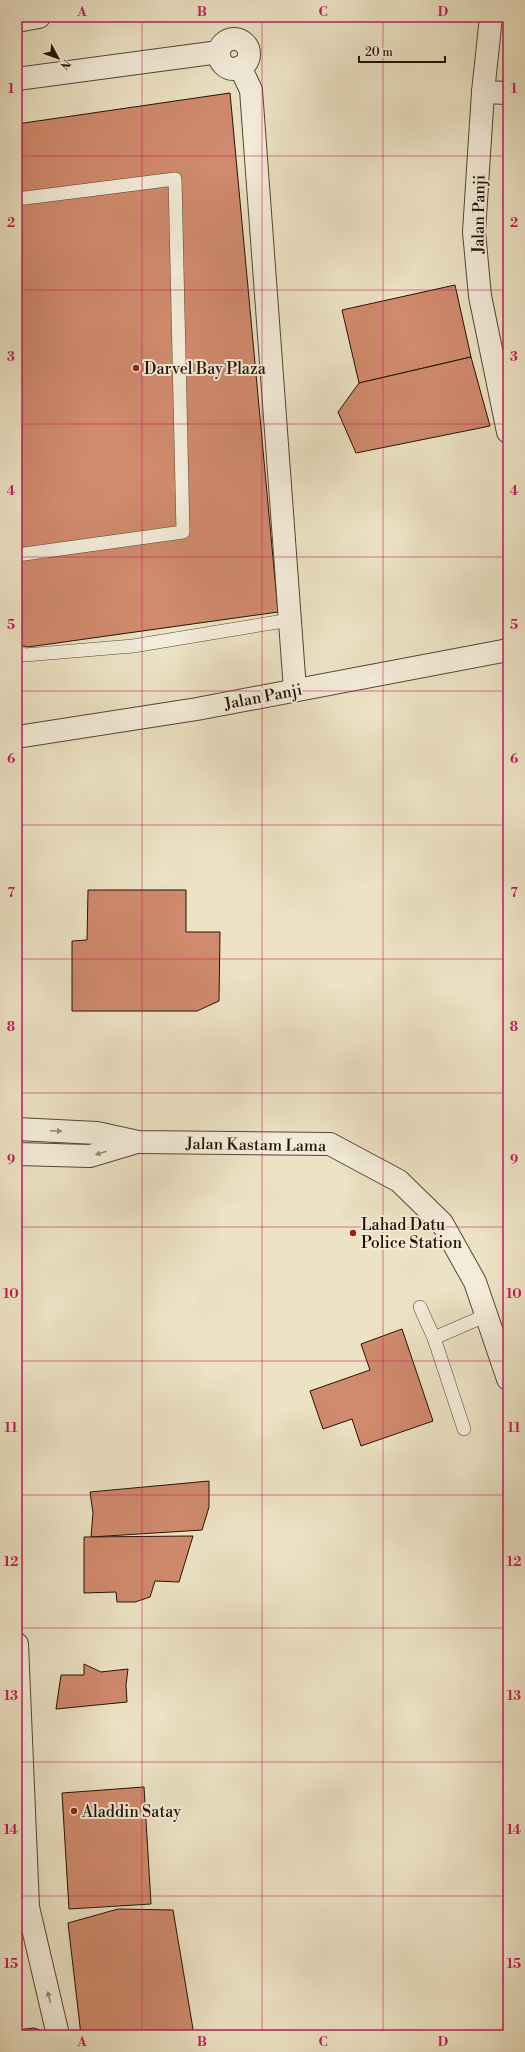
<svg xmlns="http://www.w3.org/2000/svg" width="525" height="2052" viewBox="0 0 525 2052" font-family="'Libre Bodoni',serif">
<style>
.building{fill:#d08a6d;stroke:#231202}
.lines{fill:none;stroke-linecap:round;stroke-linejoin:round}
.service-casing{stroke:#554632;stroke-width:14}
.minor-casing{stroke:#554632;stroke-width:24}
.service{stroke:#f3ecd9;stroke-width:13}
.minor{stroke:#f3ecd9;stroke-width:22}
.oneway{fill:#958a78}
.grid{fill:none;stroke:#c2185b;stroke-width:1;stroke-opacity:0.55}
.poi-dot{fill:#8f2418;stroke:#f3ecd9;stroke-width:1.5}
.labels{text-anchor:middle;stroke-width:4;stroke-linejoin:round;paint-order:stroke}
.street-label{font-size:16px;fill:#231202;stroke:#f3ecd9}
.poi-label{font-size:16px;fill:#231202;stroke:#f3ecd9;text-anchor:start}
.neatline{fill:none;stroke:#c2185b;stroke-width:1.5}
.grid-label{font-size:13px;text-anchor:middle;font-weight:bold;fill:#c2185b}
</style>
<rect width="100%" height="100%" fill="#ece2c4"/>
<filter id="stains"><feTurbulence type="fractalNoise" baseFrequency=".005" numOctaves="4"/><feColorMatrix values="0 0 0 0 .2 0 0 0 0 .09 0 0 0 0 .02 0 0 0 .5 -.17"/></filter>
<radialGradient id="worn" r=".72"><stop offset=".6" stop-color="#630" stop-opacity="0"/><stop offset="1" stop-color="#630" stop-opacity=".3"/></radialGradient>
<g class="building">
<path d="M230,93L278,612L28,647L17,644V124Z"/>
<path d="M455,285L471,357L359,383L342,310Z"/>
<path d="M471,357L490,426L356,453L338,412L359,383Z"/>
<path d="M88,890H186V932H220L219,1001L197,1011H72V941L87,940Z"/>
<path d="M402,1329L433,1421L361,1446L352,1419L323,1429L310,1391L370,1370L361,1344Z"/>
<path d="M209,1481V1507L202,1530L91,1537L93,1513L90,1492Z"/>
<path d="M193,1536L179,1582L155,1581L150,1597L135,1602H117L116,1592L84,1593V1537Z"/>
<path d="M84,1664L101,1672L128,1669L126,1685L127,1702L56,1709L61,1675H84Z"/>
<path d="M144,1787L151,1904L69,1909L62,1793Z"/>
<path d="M118,1909L173,1910L194,2035H81L68,1923Z"/>
<path d="M34,2028L52,2034V2035H17V2030Z"/>
</g>
<g class="lines">
<g class="service-casing">
<g id="service">
<path d="M17,199L175,179L183,532L17,555"/>
<path d="M17,652L25,655L133,646L290,620"/>
<path d="M420,1307L434,1338L464,1429"/>
<path d="M434,1338L487,1315"/>
</g>
</g>
<g class="minor-casing">
<g id="minor">
<path d="M491,17L483,92L474,232L480,296L508,432"/>
<path d="M17,21L39,17"/>
<circle cx="234" cy="54" r="15"/>
<path d="M240,67L251,90L295,690"/>
<path d="M17,79L219,52"/>
<path d="M483,92L508,93"/>
<path d="M17,737L197,709L508,650"/>
<path d="M17,1129L97,1133L138,1142L330,1144L399,1181L442,1223L475,1282L508,1379"/>
<path d="M17,1154L90,1156L137,1142"/>
<path d="M17,1644L28,1907L58,2035"/>
</g>
</g>
<use href="#service" class="service"/>
<use href="#minor" class="minor"/>
</g>
<defs><path id="oneway-solid" d="M-6-.8H1V-3.2L6.5 0L1 3.2V.8H-6Z"/></defs>
<g class="oneway">
<use href="#oneway-solid" transform="translate(56 1131) rotate(2)"/>
<use href="#oneway-solid" transform="translate(101 1153) rotate(163)"/>
<use href="#oneway-solid" transform="translate(49 1997) rotate(-103)"/>
</g>
<path class="grid" d="M142,17V2035M262,17V2035M383,17V2035M17,156H508M17,290H508M17,424H508M17,557H508M17,691H508M17,825H508M17,959H508M17,1093H508M17,1227H508M17,1361H508M17,1495H508M17,1628H508M17,1762H508M17,1896H508"/>
<g class="poi-dot">
<circle cx="136" cy="368" r="4"/>
<circle cx="353" cy="1233" r="4"/>
<circle cx="74" cy="1811" r="4"/>
</g>
<g class="labels">
<g class="street-label">
<text transform="translate(478 214) rotate(-89)" y="6">Jalan Panji</text>
<text transform="translate(263 696) rotate(-11)" y="6">Jalan Panji</text>
<text transform="translate(256 1144) rotate(1)" y="6">Jalan Kastam Lama</text>
</g>
<g class="poi-label">
<text x="144" y="374">Darvel Bay Plaza</text>
<text x="361" y="1230">Lahad Datu<tspan x="361" dy="18">Police Station</tspan></text>
<text x="82" y="1817">Aladdin Satay</text>
</g>
</g>
<rect width="525" height="2052" fill="none" stroke="#ece2c4" stroke-width="44"/>
<g transform="translate(58 58) rotate(131)" stroke="#f3ecd9" stroke-width="3" paint-order="stroke">
<path d="M0-3L7 15L0 10L-7 15Z" fill="#231202"/>
<text y="-6" font-size="11" font-weight="bold" text-anchor="middle" fill="#231202">N</text>
</g>
<path d="M359 56v6h86v-6" fill="none" stroke="#231202" stroke-width="2"/>
<text x="365" y="56" font-size="12" fill="#231202" stroke="#f3ecd9" stroke-width="3" paint-order="stroke">20 m</text>
<rect x="22" y="22" width="481" height="2008" class="neatline"/>
<g class="grid-label">
<text x="82" y="16">A</text>
<text x="202" y="16">B</text>
<text x="323" y="16">C</text>
<text x="443" y="16">D</text>
<text x="11" y="93">1</text>
<text x="514" y="93">1</text>
<text x="11" y="227">2</text>
<text x="514" y="227">2</text>
<text x="11" y="361">3</text>
<text x="514" y="361">3</text>
<text x="11" y="495">4</text>
<text x="514" y="495">4</text>
<text x="11" y="629">5</text>
<text x="514" y="629">5</text>
<text x="11" y="763">6</text>
<text x="514" y="763">6</text>
<text x="11" y="897">7</text>
<text x="514" y="897">7</text>
<text x="11" y="1031">8</text>
<text x="514" y="1031">8</text>
<text x="11" y="1164">9</text>
<text x="514" y="1164">9</text>
<text x="11" y="1298">10</text>
<text x="514" y="1298">10</text>
<text x="11" y="1432">11</text>
<text x="514" y="1432">11</text>
<text x="11" y="1566">12</text>
<text x="514" y="1566">12</text>
<text x="11" y="1700">13</text>
<text x="514" y="1700">13</text>
<text x="11" y="1834">14</text>
<text x="514" y="1834">14</text>
<text x="11" y="1968">15</text>
<text x="514" y="1968">15</text>
<text x="82" y="2046">A</text>
<text x="202" y="2046">B</text>
<text x="323" y="2046">C</text>
<text x="443" y="2046">D</text>
</g>
<rect width="100%" height="100%" filter="url(#stains)"/>
<rect width="100%" height="100%" fill="url(#worn)"/>
</svg>
